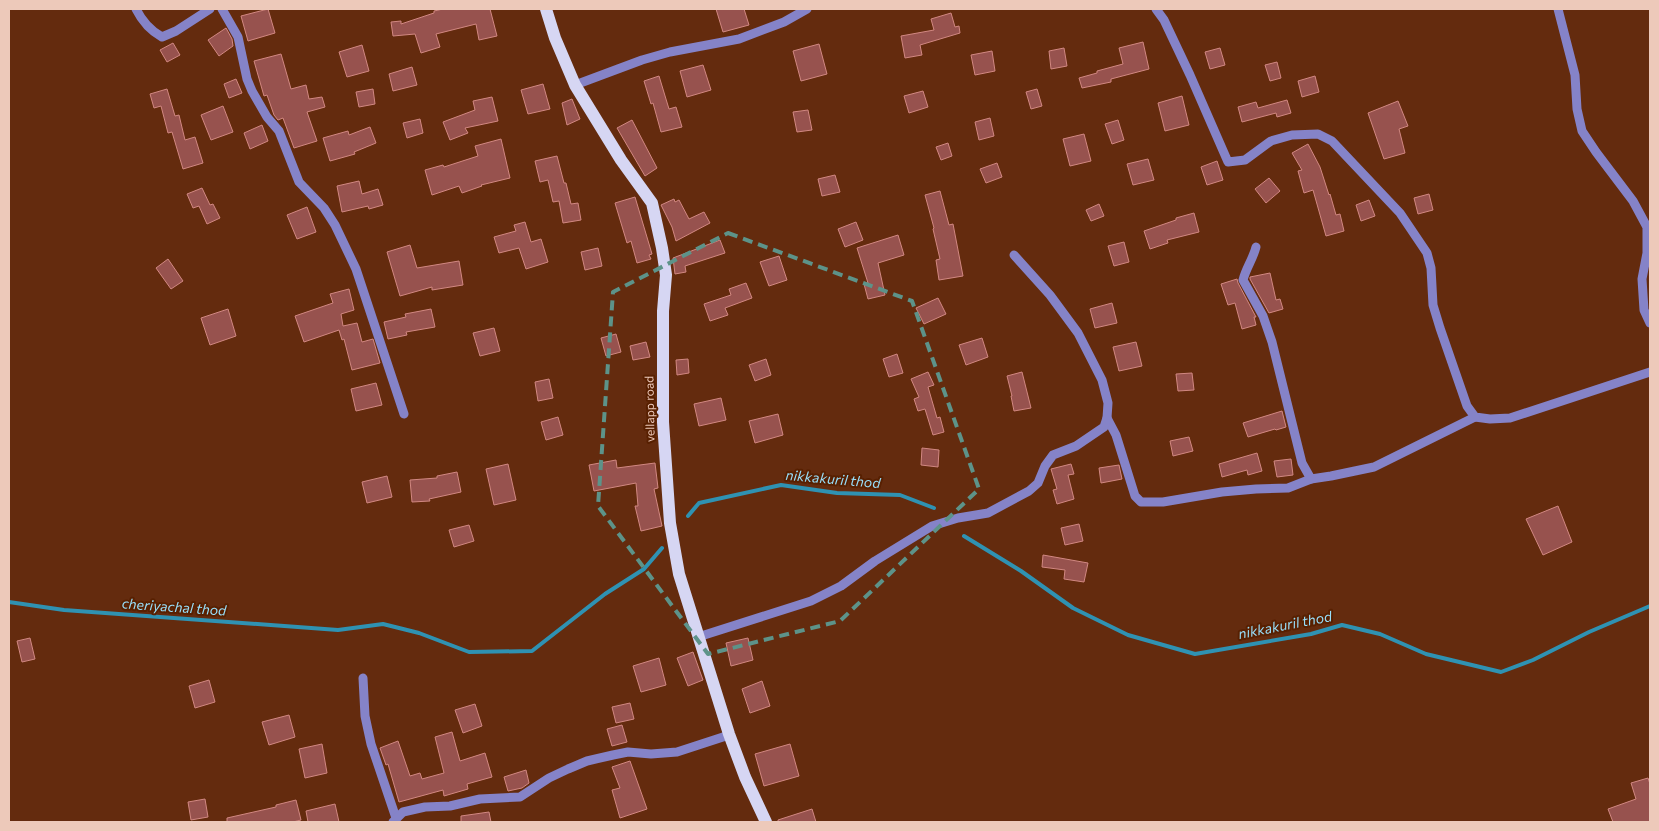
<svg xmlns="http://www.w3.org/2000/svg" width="1659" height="831" viewBox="0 0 1659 831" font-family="Commissioner,sans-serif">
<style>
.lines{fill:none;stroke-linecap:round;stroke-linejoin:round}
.stream{stroke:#2f92b2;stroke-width:4}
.building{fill:#97524e;stroke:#d28882}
.minor{stroke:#8583c8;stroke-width:9}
.major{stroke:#d6d6f3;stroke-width:12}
.marked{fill:none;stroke:#5d9389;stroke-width:4;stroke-dasharray:10 6;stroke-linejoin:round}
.labels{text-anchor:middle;stroke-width:4;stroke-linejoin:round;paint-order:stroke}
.street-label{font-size:12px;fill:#edc9ba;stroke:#582001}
.water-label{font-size:14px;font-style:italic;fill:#98def9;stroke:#582001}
</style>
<rect width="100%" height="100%" fill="#642b0e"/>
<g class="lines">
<g class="stream">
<path d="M688,516L699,503L781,485L837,493L900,495L934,508"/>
<path d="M964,536L1021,571L1073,608L1128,635L1195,654L1311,634L1342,625L1380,634L1426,654L1501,672L1533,660L1589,632L1650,606"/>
<path d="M9,602L64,610L338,630L383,624L419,633L469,652L532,651L605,594L644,569L662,548"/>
</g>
</g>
<g class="building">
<path d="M268,9L275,33L248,41L241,16Z"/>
<path d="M443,9H490L497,36L479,40L476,24L436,34L440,47L421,53L415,34L393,36L391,22L401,21V24L434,13V11Z"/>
<path d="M716,9H744L749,25L723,32Z"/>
<path d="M951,13L955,27L959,26L960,33L920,45L922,55L905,58L901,36L934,30L931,19Z"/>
<path d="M226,28L232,39L233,46L219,56L208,40Z"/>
<path d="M1143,42L1149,69L1111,79V82L1082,88L1079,78L1097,73V71L1123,64L1119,48Z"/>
<path d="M173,43L180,55L167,62L160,50Z"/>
<path d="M819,44L827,74L801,81L793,51Z"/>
<path d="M362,45L369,71L347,77L339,52Z"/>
<path d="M1064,48L1067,66L1051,69L1049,51Z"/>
<path d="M1220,48L1225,65L1210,69L1205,52Z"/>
<path d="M992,51L995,71L975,75L971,55Z"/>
<path d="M281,54L291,89L306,85L309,99L322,97L325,107L307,112L317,141L294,148L283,118L278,120L274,115L267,95L264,96L254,61Z"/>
<path d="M1277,62L1281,78L1270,81L1265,65Z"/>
<path d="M703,65L711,90L687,97L680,71Z"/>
<path d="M412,67L417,85L393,91L389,74Z"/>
<path d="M659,76L669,109L676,107L682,127L661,132L653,103L651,104L644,81Z"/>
<path d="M1315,76L1319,92L1302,97L1298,81Z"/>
<path d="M236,79L242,93L229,98L224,84Z"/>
<path d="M543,84L550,109L528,114L521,90Z"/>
<path d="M167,89L175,116L179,115L185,140L195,137L203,163L183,169L172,132L168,133L161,106L154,108L150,94Z"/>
<path d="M373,89L375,104L359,107L356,92Z"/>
<path d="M1037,89L1042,106L1031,109L1026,92Z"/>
<path d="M923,91L928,107L909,113L904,96Z"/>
<path d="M1182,96L1189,125L1165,131L1158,103Z"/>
<path d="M492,97L498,121L465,128L468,133L450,140L443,122L475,110L473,101Z"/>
<path d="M572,99L580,119L567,125L562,103Z"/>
<path d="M1287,100L1291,113L1277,117L1276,113L1242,122L1238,107L1256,102L1258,108Z"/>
<path d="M1398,101L1408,126L1399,129L1405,153L1384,159L1368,113Z"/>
<path d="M223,106L233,132L211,140L201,115Z"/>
<path d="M808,110L812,130L797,132L793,112Z"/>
<path d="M990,118L994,136L979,140L975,122Z"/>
<path d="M420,119L423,133L407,138L403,123Z"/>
<path d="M632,120L657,168L645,176L617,128Z"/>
<path d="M1118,120L1124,140L1112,144L1105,124Z"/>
<path d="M262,125L268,141L250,149L244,133Z"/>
<path d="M370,127L376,143L354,152L355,154L330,161L323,138L348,131L349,135Z"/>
<path d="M1084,134L1091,161L1070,166L1063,139Z"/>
<path d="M501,139L510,178L481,185L482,186L462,193L459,186L432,195L425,170L443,165L444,167L478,156L475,146Z"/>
<path d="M948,143L952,156L941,160L936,147Z"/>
<path d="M1308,144L1320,167L1329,195L1330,194L1336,215L1340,214L1344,231L1326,236L1313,190L1304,193L1298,171L1302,170L1292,153Z"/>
<path d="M557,156L564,183H566L571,204L578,203L581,220L563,223L559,201L553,202L548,180L540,182L535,161Z"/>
<path d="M1148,159L1154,180L1133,185L1127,164Z"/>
<path d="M1217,161L1223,180L1207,185L1201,167Z"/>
<path d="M997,163L1002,177L986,183L980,169Z"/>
<path d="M835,175L840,192L822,196L818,179Z"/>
<path d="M1269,178L1280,191L1266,203L1255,189Z"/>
<path d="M359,181L362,194L378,189L383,205L369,209L368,206L342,212L337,186Z"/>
<path d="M202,188L210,205L213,204L220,218L207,224L199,206L193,208L187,194Z"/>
<path d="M940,191L949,225L953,224L963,276L939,280L936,260L940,259L933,229L934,228L925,195Z"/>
<path d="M1429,194L1433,210L1418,214L1414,198Z"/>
<path d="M635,197L652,254L649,255L651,259L637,263L631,241L627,243L615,203Z"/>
<path d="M674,199L675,202L679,200L689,219L704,212L710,223L676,241L672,227L661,205Z"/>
<path d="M1369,200L1375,216L1361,221L1356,205Z"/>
<path d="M1099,204L1104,216L1091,221L1086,210Z"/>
<path d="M307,207L316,232L297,239L287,215Z"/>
<path d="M1194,213L1199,232L1167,240L1168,243L1150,249L1144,231L1176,220V218Z"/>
<path d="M525,222L531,242L541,239L548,262L526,269L519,248L499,253L494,237L516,231L514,225Z"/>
<path d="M856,222L863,240L845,247L838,229Z"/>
<path d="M898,235L904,255L878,263L885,295L868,299L864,284L868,283L857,248Z"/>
<path d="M720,240L725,253L685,266L686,272L675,274L673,258Z"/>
<path d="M1124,242L1129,262L1114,266L1108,246Z"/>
<path d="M410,245L417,268L459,261L463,285L432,290V287L400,296L387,252Z"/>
<path d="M598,248L602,266L585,270L581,252Z"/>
<path d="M779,256L787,280L769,286L760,262Z"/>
<path d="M168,259L183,281L171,289L156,268Z"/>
<path d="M1270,273L1276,300L1280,299L1283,309L1269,313L1250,279V277Z"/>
<path d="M1237,279L1238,283L1256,317H1254L1256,325L1242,329L1235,303L1228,305L1221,284Z"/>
<path d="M746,283L752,298L725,308L728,315L710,321L704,304L731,295L729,289Z"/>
<path d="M349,289L354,310L341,314L343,326L357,323L362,342L373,339L380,363L352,370L344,339L342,340L339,330L304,342L295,316L333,303L330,294Z"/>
<path d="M938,298L946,314L924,324L916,308Z"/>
<path d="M1112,303L1117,323L1095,328L1090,309Z"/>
<path d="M228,309L236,336L210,345L201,318Z"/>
<path d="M431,309L435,327L406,332L407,335L388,339L384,322L406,317L405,314Z"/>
<path d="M494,328L500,351L480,356L473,333Z"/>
<path d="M616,334L621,352L606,356L601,338Z"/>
<path d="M982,338L988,357L966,365L959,345Z"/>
<path d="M646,342L650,357L633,360L630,346Z"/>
<path d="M1136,342L1142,366L1119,371L1113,347Z"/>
<path d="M897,354L903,373L889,377L883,359Z"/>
<path d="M688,359L689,373L677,375L676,360Z"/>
<path d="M766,359L771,375L755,381L749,365Z"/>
<path d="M928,372L934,385L928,387L937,418L940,417L944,432L933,435L925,409L918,411L914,399L919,397L911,379Z"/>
<path d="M1022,372L1031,408L1014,411L1011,396H1012L1007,376Z"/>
<path d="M1192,373L1194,390L1178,391L1176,374Z"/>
<path d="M549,379L553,398L538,401L535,382Z"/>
<path d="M376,383L382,405L356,411L351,389Z"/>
<path d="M721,398L726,420L699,426L694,404Z"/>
<path d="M1282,411L1286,427L1276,430L1275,429L1248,437L1243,423Z"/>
<path d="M778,414L783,435L755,443L749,421Z"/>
<path d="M558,417L563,435L546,440L541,422Z"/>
<path d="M1189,437L1193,451L1173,456L1170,441Z"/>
<path d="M922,448L939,450L938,467L921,465Z"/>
<path d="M1257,453L1262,471L1248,475L1247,470L1222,477L1219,464Z"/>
<path d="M1291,459L1293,475L1277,477L1274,461Z"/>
<path d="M616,460L617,468L655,463L658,488L654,489L662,526L641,531L635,506H638L636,483L594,491L589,465Z"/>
<path d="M508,464L516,500L494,505L486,469Z"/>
<path d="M1071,464L1074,474L1068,475L1074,499L1057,504L1053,490L1057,489L1051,469Z"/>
<path d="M1119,465L1122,479L1101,483L1099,468Z"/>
<path d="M457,472L461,492L429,499L430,501L412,502L410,480L437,478V476Z"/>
<path d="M387,476L392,497L367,503L362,482Z"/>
<path d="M1558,506L1572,542L1543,555L1526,519Z"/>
<path d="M1079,524L1083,541L1065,545L1061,528Z"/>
<path d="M469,525L474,541L454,547L449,530Z"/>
<path d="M1043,555L1088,563L1084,582L1064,579L1065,570L1042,567Z"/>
<path d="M30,638L35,659L22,662L17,641Z"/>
<path d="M748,638L753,660L731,666L726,643Z"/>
<path d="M693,652L703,680L688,686L677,658Z"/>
<path d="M659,658L666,685L641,692L633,666Z"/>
<path d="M209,680L215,702L195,708L189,686Z"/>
<path d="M762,681L770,706L750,713L742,689Z"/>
<path d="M630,703L634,719L616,723L612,707Z"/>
<path d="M475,704L482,726L463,733L455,710Z"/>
<path d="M289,715L295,737L269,745L262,722Z"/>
<path d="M622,725L627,742L612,746L607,729Z"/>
<path d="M452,732L460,761L485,753L492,777L467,784L468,789L444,796L443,790L399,802L388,764L386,765L380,748L398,741L410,776L420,773L422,779L444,773L435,737Z"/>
<path d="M322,744L327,773L305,778L299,749Z"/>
<path d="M790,744L799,776L764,786L755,754Z"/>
<path d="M630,761L647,809L620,818L612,790L620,788L612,767Z"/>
<path d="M526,770L529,783L522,788L508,791L504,777Z"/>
<path d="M1648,778L1650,784V822H1613L1608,809L1636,799L1631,783Z"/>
<path d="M205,799L208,817L191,820L188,802Z"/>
<path d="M296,800L301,820L293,822H227V818L276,807V805Z"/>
<path d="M335,804L339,822H308L306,811Z"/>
<path d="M812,809L816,822H778V820Z"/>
<path d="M489,812L491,822H461V816Z"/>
</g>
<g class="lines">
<g class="minor">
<path d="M136,9C142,21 151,31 162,37L176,31L210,9"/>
<path d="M222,9L238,37L247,79L252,91L267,117L279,131L299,182L324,208L335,225L356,269L404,414"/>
<path d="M1156,9L1164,20L1190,75L1228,162L1245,160L1271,141L1292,135L1318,134L1332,141L1400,213L1427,253L1431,268L1433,305L1440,328L1467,406L1475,417L1490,419L1510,418L1650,372"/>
<path d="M1558,9L1575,75L1577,109L1582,131L1596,152L1633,201L1647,227V253L1642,279L1644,310L1650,323"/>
<path d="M575,85L642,60L670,52L739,39L784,22L807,9"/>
<path d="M1256,247C1253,259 1246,268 1243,280L1263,316L1272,342L1302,463L1311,479L1331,476L1374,467L1475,417"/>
<path d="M1107,418L1116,435L1135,496L1141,502H1163L1222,492L1256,489L1288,488L1311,479"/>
<path d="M698,637L811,601L841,586L875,561L932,526L958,518L988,513L1029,491L1038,483L1045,466L1053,455L1076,446L1104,427L1107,418L1108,403L1102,380L1078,333L1050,295L1014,255"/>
<path d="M363,678L365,716L371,744L396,818"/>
<path d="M393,822L403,812L425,807L450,806L480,799L520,797L549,778L568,769L587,761L613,755L628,752L651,754L677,752L723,737L729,734"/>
</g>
<path class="major" d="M546,9L555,38L575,85L621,160L652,203L662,248L666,275L663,311V422L670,523L679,574L729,734L745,777L766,822"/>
</g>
<path class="marked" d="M728,233L912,301L979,489L840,621L708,654L598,506L613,292Z"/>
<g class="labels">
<g class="street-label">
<text transform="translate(650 409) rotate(-91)" y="4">vellapp road</text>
</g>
<g class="water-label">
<text transform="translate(833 479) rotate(5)" y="5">nikkakuril thod</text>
<text transform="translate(174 607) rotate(4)" y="5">cheriyachal thod</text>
<text transform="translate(1285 625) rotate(-11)" y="5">nikkakuril thod</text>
</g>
</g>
<rect width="1659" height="831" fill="none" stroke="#edc9ba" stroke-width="20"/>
</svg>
